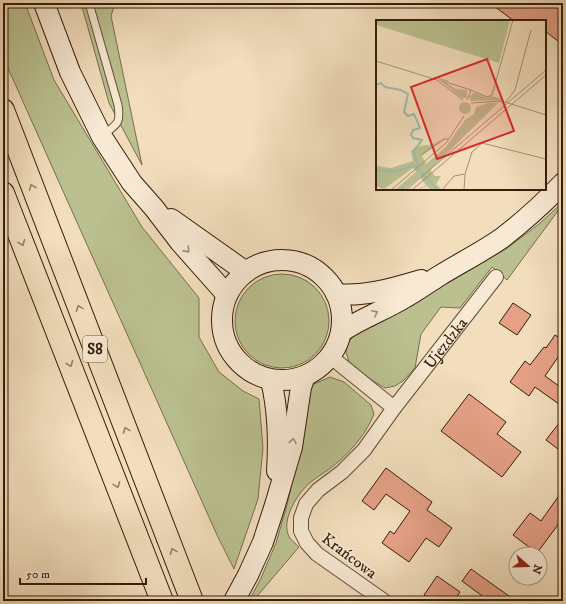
<svg xmlns="http://www.w3.org/2000/svg" width="566" height="604" viewBox="0 0 566 604" font-family="'IM FELL DW Pica',serif">
<style>
.green{fill:#bbc090;stroke:#786e4d}
.building{fill:#e5a086;stroke:#351d0a}
.lines{fill:none;stroke-linecap:round;stroke-linejoin:round}
.lane-casing{stroke:#644d36;stroke-width:9}
.street-casing{stroke:#644d36;stroke-width:16}
.secondary-casing{stroke:#351d0a;stroke-width:22}
.highway-casing{stroke:#351d0a;stroke-width:24}
.lane{stroke:#f7e9d3;stroke-width:7}
.street{stroke:#f7e9d3;stroke-width:14}
.secondary{stroke:#f7e9d3;stroke-width:20}
.highway{stroke:#f2ddbc;stroke-width:22}
.oneway{stroke:#947d63}
.oneway2{stroke:#a08d79}
.labels{text-anchor:middle;stroke-width:3.5;stroke-linejoin:round;paint-order:stroke}
.shield{fill:#f7e9d3;stroke:#6f5a46;stroke-width:1}
.shield-label{font-size:15px;font-weight:bold;fill:#351d0a}
.street-label{font-size:16px;fill:#351d0a;stroke:#f7e9d3}
.inset-river{fill:none;stroke:#9bbcb0;stroke-width:2}
.inset-road{fill:none;stroke:#a69075;stroke-width:1}
.view{fill:#d62828;fill-opacity:0.15;stroke:#d62828;stroke-width:2}
.inset-edge{fill:none;stroke:#351d0a;stroke-width:2}
</style>
<rect width="100%" height="100%" fill="#f2ddbc"/>
<filter id="stains"><feTurbulence type="fractalNoise" baseFrequency=".005" numOctaves="4"/><feColorMatrix values="0 0 0 0 .2 0 0 0 0 .09 0 0 0 0 .02 0 0 0 .5 -.17"/></filter>
<radialGradient id="worn" r=".72"><stop offset=".6" stop-color="#630" stop-opacity="0"/><stop offset="1" stop-color="#630" stop-opacity=".3"/></radialGradient>
<g class="green">
<path d="M3,3H25L54,80L142,227L199,298V337L219,372L243,391L259,399L263,448L258,499L234,569L217,535L3,57Z"/>
<path d="M81,3H115L111,16L142,165L109,103Z"/>
<path d="M563,202V204L507,280L492,267L460,308L441,307L421,334L415,368L403,381L395,386L385,388L370,379L349,362L346,352L347,344L360,328L439,287L506,249L539,224Z"/>
<circle cx="282" cy="321" r="47"/>
<path d="M330,377L344,382L371,405L374,414C367,432 353,449 338,462C330,470 319,475 311,482C298,492 279,522 290,538C292,541 296,544 299,547L253,601H249L261,578L276,543L287,505L299,451L307,395L314,384Z"/>
</g>
<g class="building">
<path d="M490,3H563V45L545,31V21H514Z"/>
<path d="M513,303L531,315L517,335L499,323Z"/>
<path d="M555,335L563,340V350L545,376L563,389V407L535,387L529,396L510,382L525,361L530,365L544,347L546,348Z"/>
<path d="M469,394L506,422L497,434L521,452L502,477L441,431Z"/>
<path d="M563,418V442L558,449L546,440Z"/>
<path d="M386,468L432,502L427,510L452,528L439,547L426,538L409,562L382,543L390,531L394,534L410,511L386,494L374,510L362,501Z"/>
<path d="M563,490V518L537,553L513,535L530,513L541,521Z"/>
<path d="M471,569L516,601H489L462,581Z"/>
<path d="M437,576L460,592L454,601H432L424,595Z"/>
</g>
<g class="lines">
<g class="lane-casing">
<path id="lane" d="M89,3L118,105C121,124 117,124 103,135"/>
</g>
<g class="street-casing">
<g id="street">
<path d="M331,357L394,408L364,450L342,472L318,490L306,504L301,518V531L307,543L317,554L384,601"/>
<path id="s1" d="M394,408L496,277"/>
</g>
</g>
<g class="secondary-casing">
<g id="secondary">
<path d="M44,3L70,72L102,137L132,183L154,208L180,242L227,295"/>
<path d="M171,219L246,272"/>
<circle cx="282" cy="320" r="60"/>
<path d="M336,294C365,297 394,288 421,280"/>
<path d="M341,332C362,318 385,310 406,297C417,291 428,283 439,276C460,263 482,252 502,238C524,221 544,203 563,183"/>
<path d="M271,380C278,410 279,441 277,471"/>
<path d="M234,601L248,575L263,542L275,505L292,447L301,387L305,376"/>
</g>
</g>
<g class="highway-casing">
<g id="highway">
<path d="M3,110L192,601"/>
<path d="M3,193L162,601"/>
</g>
</g>
<use href="#lane" class="lane"/>
<use href="#street" class="street"/>
<use href="#secondary" class="secondary"/>
<use href="#highway" class="highway"/>
</g>
<defs><path id="oneway-chevron" d="M-2-3.5L2.5 0L-2 3.5" fill="none" stroke-width="1.6" stroke-linecap="round" stroke-linejoin="round"/></defs>
<g class="oneway">
<use href="#oneway-chevron" transform="translate(32 187) rotate(-111)"/>
<use href="#oneway-chevron" transform="translate(22 243) rotate(69)"/>
<use href="#oneway-chevron" transform="translate(79 308) rotate(-111)"/>
<use href="#oneway-chevron" transform="translate(70 364) rotate(69)"/>
<use href="#oneway-chevron" transform="translate(126 430) rotate(-111)"/>
<use href="#oneway-chevron" transform="translate(117 485) rotate(69)"/>
<use href="#oneway-chevron" transform="translate(173 551) rotate(-111)"/>
</g>
<g class="oneway2">
<use href="#oneway-chevron" transform="translate(187 250) rotate(48)"/>
<use href="#oneway-chevron" transform="translate(375 313) rotate(-27)"/>
<use href="#oneway-chevron" transform="translate(293 441) rotate(-80)"/>
</g>
<g class="labels">
<rect class="shield" x="83" y="336" width="24" height="26" rx="3"/>
<g class="shield-label">
<text x="95" y="354">S8</text>
</g>
<g class="street-label">
<text dy="6" stroke="none"><textPath href="#s1" startOffset="83">Ujezdzka</textPath></text>
<text transform="translate(350 555) rotate(37)" y="6">Krańcowa</text>
</g>
</g>
<g transform="translate(376 20)">
<rect width="170" height="170" fill="#f2ddbc"/>
<path d="M0,0H134L123,43L0,5ZM60,57L73,61L72,64L80,69L91,70V78H86ZM98,72L110,78L116,76L128,80L95,81L93,77ZM83 88a6 6 0 1 1 12 0a6 6 0 1 1-12 0ZM112,83H122L54,150L59,156H65L60,164L66,170H55L51,166L41,170L50,165L44,157L28,170H19L40,152L37,148L8,169L0,166V146L15,148L37,141L35,131L39,127L58,124L75,113L46,136L50,144L69,128L89,100L98,94L100,87Z" fill="#bbc090"/>
<path class="inset-river" d="M0,65L5,63L9,67L25,70L32,74L28,92L32,96L38,94L44,108L37,110L35,115L37,118L46,120L38,131L42,147M0,149L15,152L39,146L62,170"/>
<path class="inset-road" d="M0,41L61,60L87,80M73,63L95,70M91,80L95,70L111,77L116,75L137,0M130,82L139,70L155,10M95,83L126,81L170,95M46,134L69,119H73M15,170L70,123L88,96M30,170L170,50M36,170L170,55M66,170L78,156L89,154L96,132L106,123L170,139M88,170L89,154"/>
<path class="view" d="M111,39L138,111L61,139L35,67Z"/>
<rect width="170" height="170" class="inset-edge"/>
</g>
<rect width="566" height="604" fill="none" stroke="#f2ddbc" stroke-width="16"/>
<rect x="4" y="4" width="558" height="596" fill="none" stroke="#351d0a" stroke-width="2"/>
<rect x="8" y="8" width="550" height="588" fill="none" stroke="#351d0a"/>
<g transform="translate(528 566) rotate(110)"><circle r="19" fill="#f7e9d3" stroke="#a99783"/>
<path d="M0-3L7 15L0 10L-7 15Z" fill="#8f2418"/>
<text y="-6" font-size="11" font-weight="bold" text-anchor="middle" fill="#351d0a">N</text>
</g>
<path d="M20 578v6h126v-6" fill="none" stroke="#351d0a" stroke-width="2"/>
<text x="26" y="578" font-size="12" fill="#351d0a" stroke="#f7e9d3" stroke-width="3" paint-order="stroke">50 m</text>
<rect width="100%" height="100%" filter="url(#stains)"/>
<rect width="100%" height="100%" fill="url(#worn)"/>
</svg>
